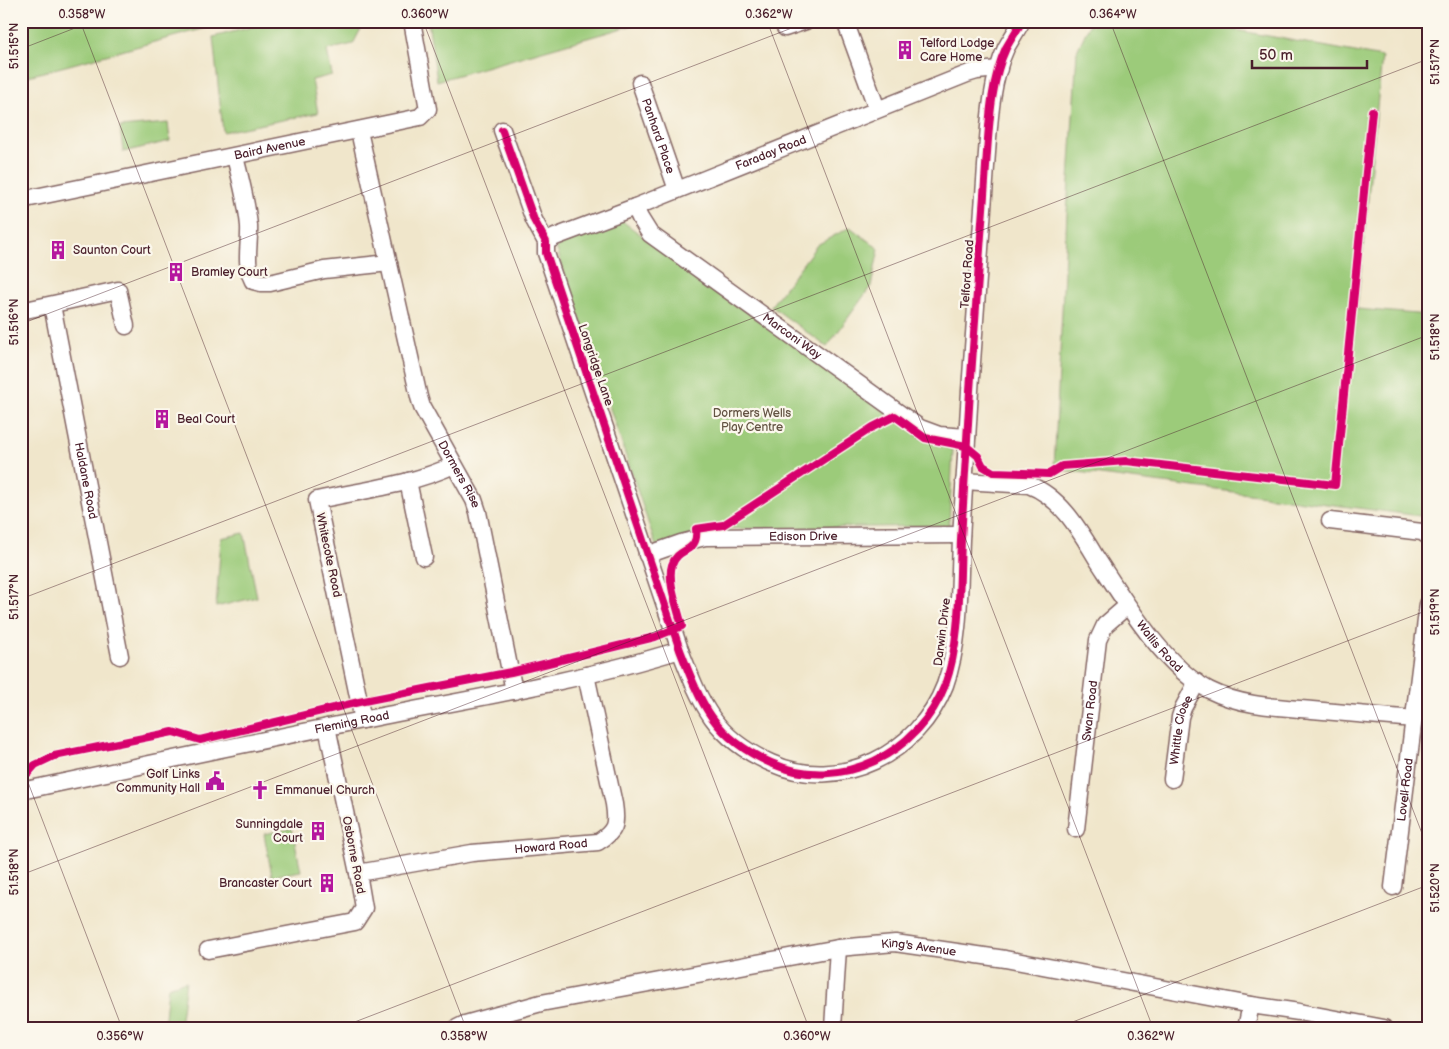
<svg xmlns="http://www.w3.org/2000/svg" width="1449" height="1049" viewBox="0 0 1449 1049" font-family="'Balsamiq Sans',sans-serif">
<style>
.green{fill:#9ccb7a;stroke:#737552}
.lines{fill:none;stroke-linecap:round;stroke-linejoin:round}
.minor-casing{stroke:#846563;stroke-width:19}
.minor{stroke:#fff;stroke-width:16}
.cycleway-casing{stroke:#fbf7ec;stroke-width:11}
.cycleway{stroke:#d6006c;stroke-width:8}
.ticks{fill:none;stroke:#4a1f2b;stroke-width:1;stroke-opacity:0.45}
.labels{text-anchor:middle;stroke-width:4.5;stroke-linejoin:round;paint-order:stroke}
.poi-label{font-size:12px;fill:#4a1f2b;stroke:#fbf7ec;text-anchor:start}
.street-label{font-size:12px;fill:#4a1f2b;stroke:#fbf7ec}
.park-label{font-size:12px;fill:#635343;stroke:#fbf7ec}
.neatline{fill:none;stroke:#4a1f2b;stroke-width:2}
.ticks-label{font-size:12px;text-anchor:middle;fill:#4a1f2b}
</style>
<rect width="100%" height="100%" fill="#fbf7ec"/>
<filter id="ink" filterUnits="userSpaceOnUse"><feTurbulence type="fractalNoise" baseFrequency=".02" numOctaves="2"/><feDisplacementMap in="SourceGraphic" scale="10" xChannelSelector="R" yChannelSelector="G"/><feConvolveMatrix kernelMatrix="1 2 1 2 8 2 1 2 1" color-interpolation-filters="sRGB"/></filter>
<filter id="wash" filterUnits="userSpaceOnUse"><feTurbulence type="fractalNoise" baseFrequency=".0096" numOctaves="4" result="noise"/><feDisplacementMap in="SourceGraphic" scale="20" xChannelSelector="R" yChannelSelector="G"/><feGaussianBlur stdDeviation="1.12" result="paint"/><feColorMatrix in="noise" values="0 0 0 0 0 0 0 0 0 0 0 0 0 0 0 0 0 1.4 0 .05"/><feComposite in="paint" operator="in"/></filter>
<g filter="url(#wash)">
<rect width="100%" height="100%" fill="#f0e6cb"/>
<g class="green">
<path d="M21,21H232L21,78Z"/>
<path d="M275,21H365L353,44L327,50L332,75L312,80L318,113L223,132L213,37Z"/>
<path d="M428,21H647L437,81Z"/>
<path d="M1091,21H1187L1382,57L1357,309L1428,315V517L1054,469L1067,213L1077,51Z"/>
<path d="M168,123L170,141L123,152L120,127Z"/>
<path d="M622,221L925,441L953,450L949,526L710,529L656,546L556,247Z"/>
<path d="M850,227L879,249L871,286L827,347L771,306L817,245Z"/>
<path d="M21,490C28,500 28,510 21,519Z"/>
<path d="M244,533L257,597L216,607L221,538Z"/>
<path d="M292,828L301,871L272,876L264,834Z"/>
<path d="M186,981L180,1026L176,1028H164L168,987Z"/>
</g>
</g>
<g filter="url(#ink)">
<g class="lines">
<g class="minor-casing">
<g id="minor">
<path d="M845,21L877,109"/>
<path d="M785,28L806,21"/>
<path id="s1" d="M640,83L677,190"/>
<path d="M502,130L534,220L546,242V253L680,650C701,704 714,738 771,763C840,794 919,753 945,685C961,641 959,586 961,540C966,448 972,356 979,264C981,232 984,199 986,166C989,129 990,82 1006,48C1011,39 1017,30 1022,21"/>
<path id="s2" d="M359,131L419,397L422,407L474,500L478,512L514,691"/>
<path d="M235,157C241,180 247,203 249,226C250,245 244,263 253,281L261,283H270L324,270L389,263"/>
<path id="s3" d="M21,200L420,117L428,109L412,21"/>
<path id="s4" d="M635,207L640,218L650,234L920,428L939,435L967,437"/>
<path id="s5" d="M546,242L555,237L635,207L967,74L977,71L999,69"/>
<path id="s6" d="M52,305L120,656"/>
<path d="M21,311L118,290L126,326"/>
<path d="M408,481L424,557"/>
<path id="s7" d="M964,481L1029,485C1061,497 1080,531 1097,559C1124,600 1164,667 1209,690C1241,706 1277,707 1312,710C1346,713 1380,716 1414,719"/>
<path d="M1330,521L1422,532L1428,536"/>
<path id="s8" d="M647,555L681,543L705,537L961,535"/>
<path d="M363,720L317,500C363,490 411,485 454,465"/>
<path id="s9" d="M1172,779L1180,717L1183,708L1197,682"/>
<path id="s10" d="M21,791C135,767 248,743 362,720C469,699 576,682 680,650"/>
<path id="s11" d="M1076,829L1098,640L1105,625L1127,606"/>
<path id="s12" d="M358,873L472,853L598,842C616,831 617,824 614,804L586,675"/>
<path id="s13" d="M1393,887L1428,604"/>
<path d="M208,950L355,922L364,908L358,873L327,727"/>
<path id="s14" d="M457,1028L465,1024L541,1003L838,948L895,943L1005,959L1251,1005L1299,1012L1384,1028"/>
<path d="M833,1028L838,948"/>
<path d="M1246,1028L1251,1005"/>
</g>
</g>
<use href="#minor" class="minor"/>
<g class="cycleway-casing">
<g id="cycleway">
<path d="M502,130L534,220L546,242V253L680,650C701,704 714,738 771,763C840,794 919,753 945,685C961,641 959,586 961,540C966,448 972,356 979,264C981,232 984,199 986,166C989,129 990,82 1006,48C1011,39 1017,30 1022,21"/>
<path d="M21,774L28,773L35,765L54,756L173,732L200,740L359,702L511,672L655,637L682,626C678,609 667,581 672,565C678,546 699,554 696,529L723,525L873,427L895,416L925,438L966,446L978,456L983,466L993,472L1049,474L1062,466L1126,461L1335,485L1372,111"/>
</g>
</g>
<use href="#cycleway" class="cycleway"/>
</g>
</g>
<path class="ticks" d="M80,21L466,1028M423,21L809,1028M767,21L1153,1028M1110,21L1428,849M21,49L93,21M21,324L810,21M21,599L1428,59M21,764L122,1028M21,875L1428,335M339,1028L1428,610M1057,1028L1428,885"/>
<defs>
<g id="building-bare" transform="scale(1.5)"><path d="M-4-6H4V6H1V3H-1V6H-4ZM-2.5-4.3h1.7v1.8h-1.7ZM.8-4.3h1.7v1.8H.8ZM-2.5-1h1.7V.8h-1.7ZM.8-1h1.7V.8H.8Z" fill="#b5179e" stroke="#fbf7ec" stroke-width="2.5" paint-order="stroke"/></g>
<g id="civic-bare" transform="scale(1.5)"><path d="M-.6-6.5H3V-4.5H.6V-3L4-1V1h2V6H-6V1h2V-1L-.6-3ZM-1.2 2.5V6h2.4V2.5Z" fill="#b5179e" stroke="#fbf7ec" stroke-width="2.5" paint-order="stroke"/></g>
<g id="church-bare" transform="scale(1.5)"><path d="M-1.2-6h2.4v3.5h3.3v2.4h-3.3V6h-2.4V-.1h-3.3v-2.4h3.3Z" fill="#b5179e" stroke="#fbf7ec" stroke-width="2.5" paint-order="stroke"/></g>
</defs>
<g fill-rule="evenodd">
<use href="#building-bare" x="905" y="50"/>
<use href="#building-bare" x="58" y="250"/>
<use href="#building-bare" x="176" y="272"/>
<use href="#building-bare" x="162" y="419"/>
<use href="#civic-bare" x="215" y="781"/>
<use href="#church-bare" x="260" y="790"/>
<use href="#building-bare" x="318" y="831"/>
<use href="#building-bare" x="327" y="883"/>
</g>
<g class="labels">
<g class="poi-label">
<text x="920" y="47">Telford Lodge<tspan x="920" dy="14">Care Home</tspan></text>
<text x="73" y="254">Saunton Court</text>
<text x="191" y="276">Bramley Court</text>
<text x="177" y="423">Beal Court</text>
<text x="200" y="778" text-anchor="end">Golf Links<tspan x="200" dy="14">Community Hall</tspan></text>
<text x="275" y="794">Emmanuel Church</text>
<text x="303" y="828" text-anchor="end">Sunningdale<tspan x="303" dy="14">Court</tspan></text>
<text x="312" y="887" text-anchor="end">Brancaster Court</text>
</g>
<g class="street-label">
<text dy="4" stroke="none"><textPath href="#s1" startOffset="56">Panhard Place</textPath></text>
<text dy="4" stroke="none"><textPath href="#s3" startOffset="254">Baird Avenue</textPath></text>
<text dy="4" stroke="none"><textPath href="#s5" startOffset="242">Faraday Road</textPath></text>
<text transform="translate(967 274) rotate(-86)" y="4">Telford Road</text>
<text dy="4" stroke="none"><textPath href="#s4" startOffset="206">Marconi Way</textPath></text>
<text transform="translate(596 365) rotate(71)" y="4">Longridge Lane</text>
<text dy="4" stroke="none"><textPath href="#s2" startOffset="360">Dormers Rise</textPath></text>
<text dy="4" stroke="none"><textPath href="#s6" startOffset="179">Haldane Road</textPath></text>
<text dy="4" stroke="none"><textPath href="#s8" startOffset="159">Edison Drive</textPath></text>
<text transform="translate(329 555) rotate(78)" y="4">Whitecote Road</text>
<text transform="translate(942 632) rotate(-83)" y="4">Darwin Drive</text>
<text dy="4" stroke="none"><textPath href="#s7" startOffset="275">Wallis Road</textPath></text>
<text dy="4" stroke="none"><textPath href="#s11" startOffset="119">Swan Road</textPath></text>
<text dy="4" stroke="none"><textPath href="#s10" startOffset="338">Fleming Road</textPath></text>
<text dy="4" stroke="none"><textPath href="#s9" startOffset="50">Whittle Close</textPath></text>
<text dy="4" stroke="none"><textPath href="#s13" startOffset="98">Lovell Road</textPath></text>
<text dy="4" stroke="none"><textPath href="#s12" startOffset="195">Howard Road</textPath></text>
<text transform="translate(354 855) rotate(79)" y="4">Osborne Road</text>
<text dy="4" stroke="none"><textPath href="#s14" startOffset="471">King's Avenue</textPath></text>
</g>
<g class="park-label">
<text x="752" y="417">Dormers Wells<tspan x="752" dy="14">Play Centre</tspan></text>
</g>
</g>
<rect width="1449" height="1049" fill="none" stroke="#fbf7ec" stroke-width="55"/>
<path d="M1252 60v8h115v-8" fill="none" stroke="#4a1f2b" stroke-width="2.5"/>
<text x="1259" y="60" font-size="15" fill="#4a1f2b" stroke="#fbf7ec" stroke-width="4" paint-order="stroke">50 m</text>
<rect x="28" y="28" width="1394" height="994" class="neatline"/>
<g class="ticks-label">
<text x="82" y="18">0.358°W</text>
<text x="425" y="18">0.360°W</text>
<text x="769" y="18">0.362°W</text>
<text x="1113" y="18">0.364°W</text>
<text transform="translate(14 46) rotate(-90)" y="4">51.515°N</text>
<text transform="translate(1435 62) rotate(-90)" y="4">51.517°N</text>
<text transform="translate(14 322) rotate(-90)" y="4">51.516°N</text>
<text transform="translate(1435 337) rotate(-90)" y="4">51.518°N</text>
<text transform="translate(14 597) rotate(-90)" y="4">51.517°N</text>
<text transform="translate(1435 612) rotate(-90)" y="4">51.519°N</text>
<text transform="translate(14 872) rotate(-90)" y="4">51.518°N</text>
<text transform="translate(1435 888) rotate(-90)" y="4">51.520°N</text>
<text x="120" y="1040">0.356°W</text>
<text x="464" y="1040">0.358°W</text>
<text x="807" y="1040">0.360°W</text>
<text x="1151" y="1040">0.362°W</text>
</g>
</svg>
